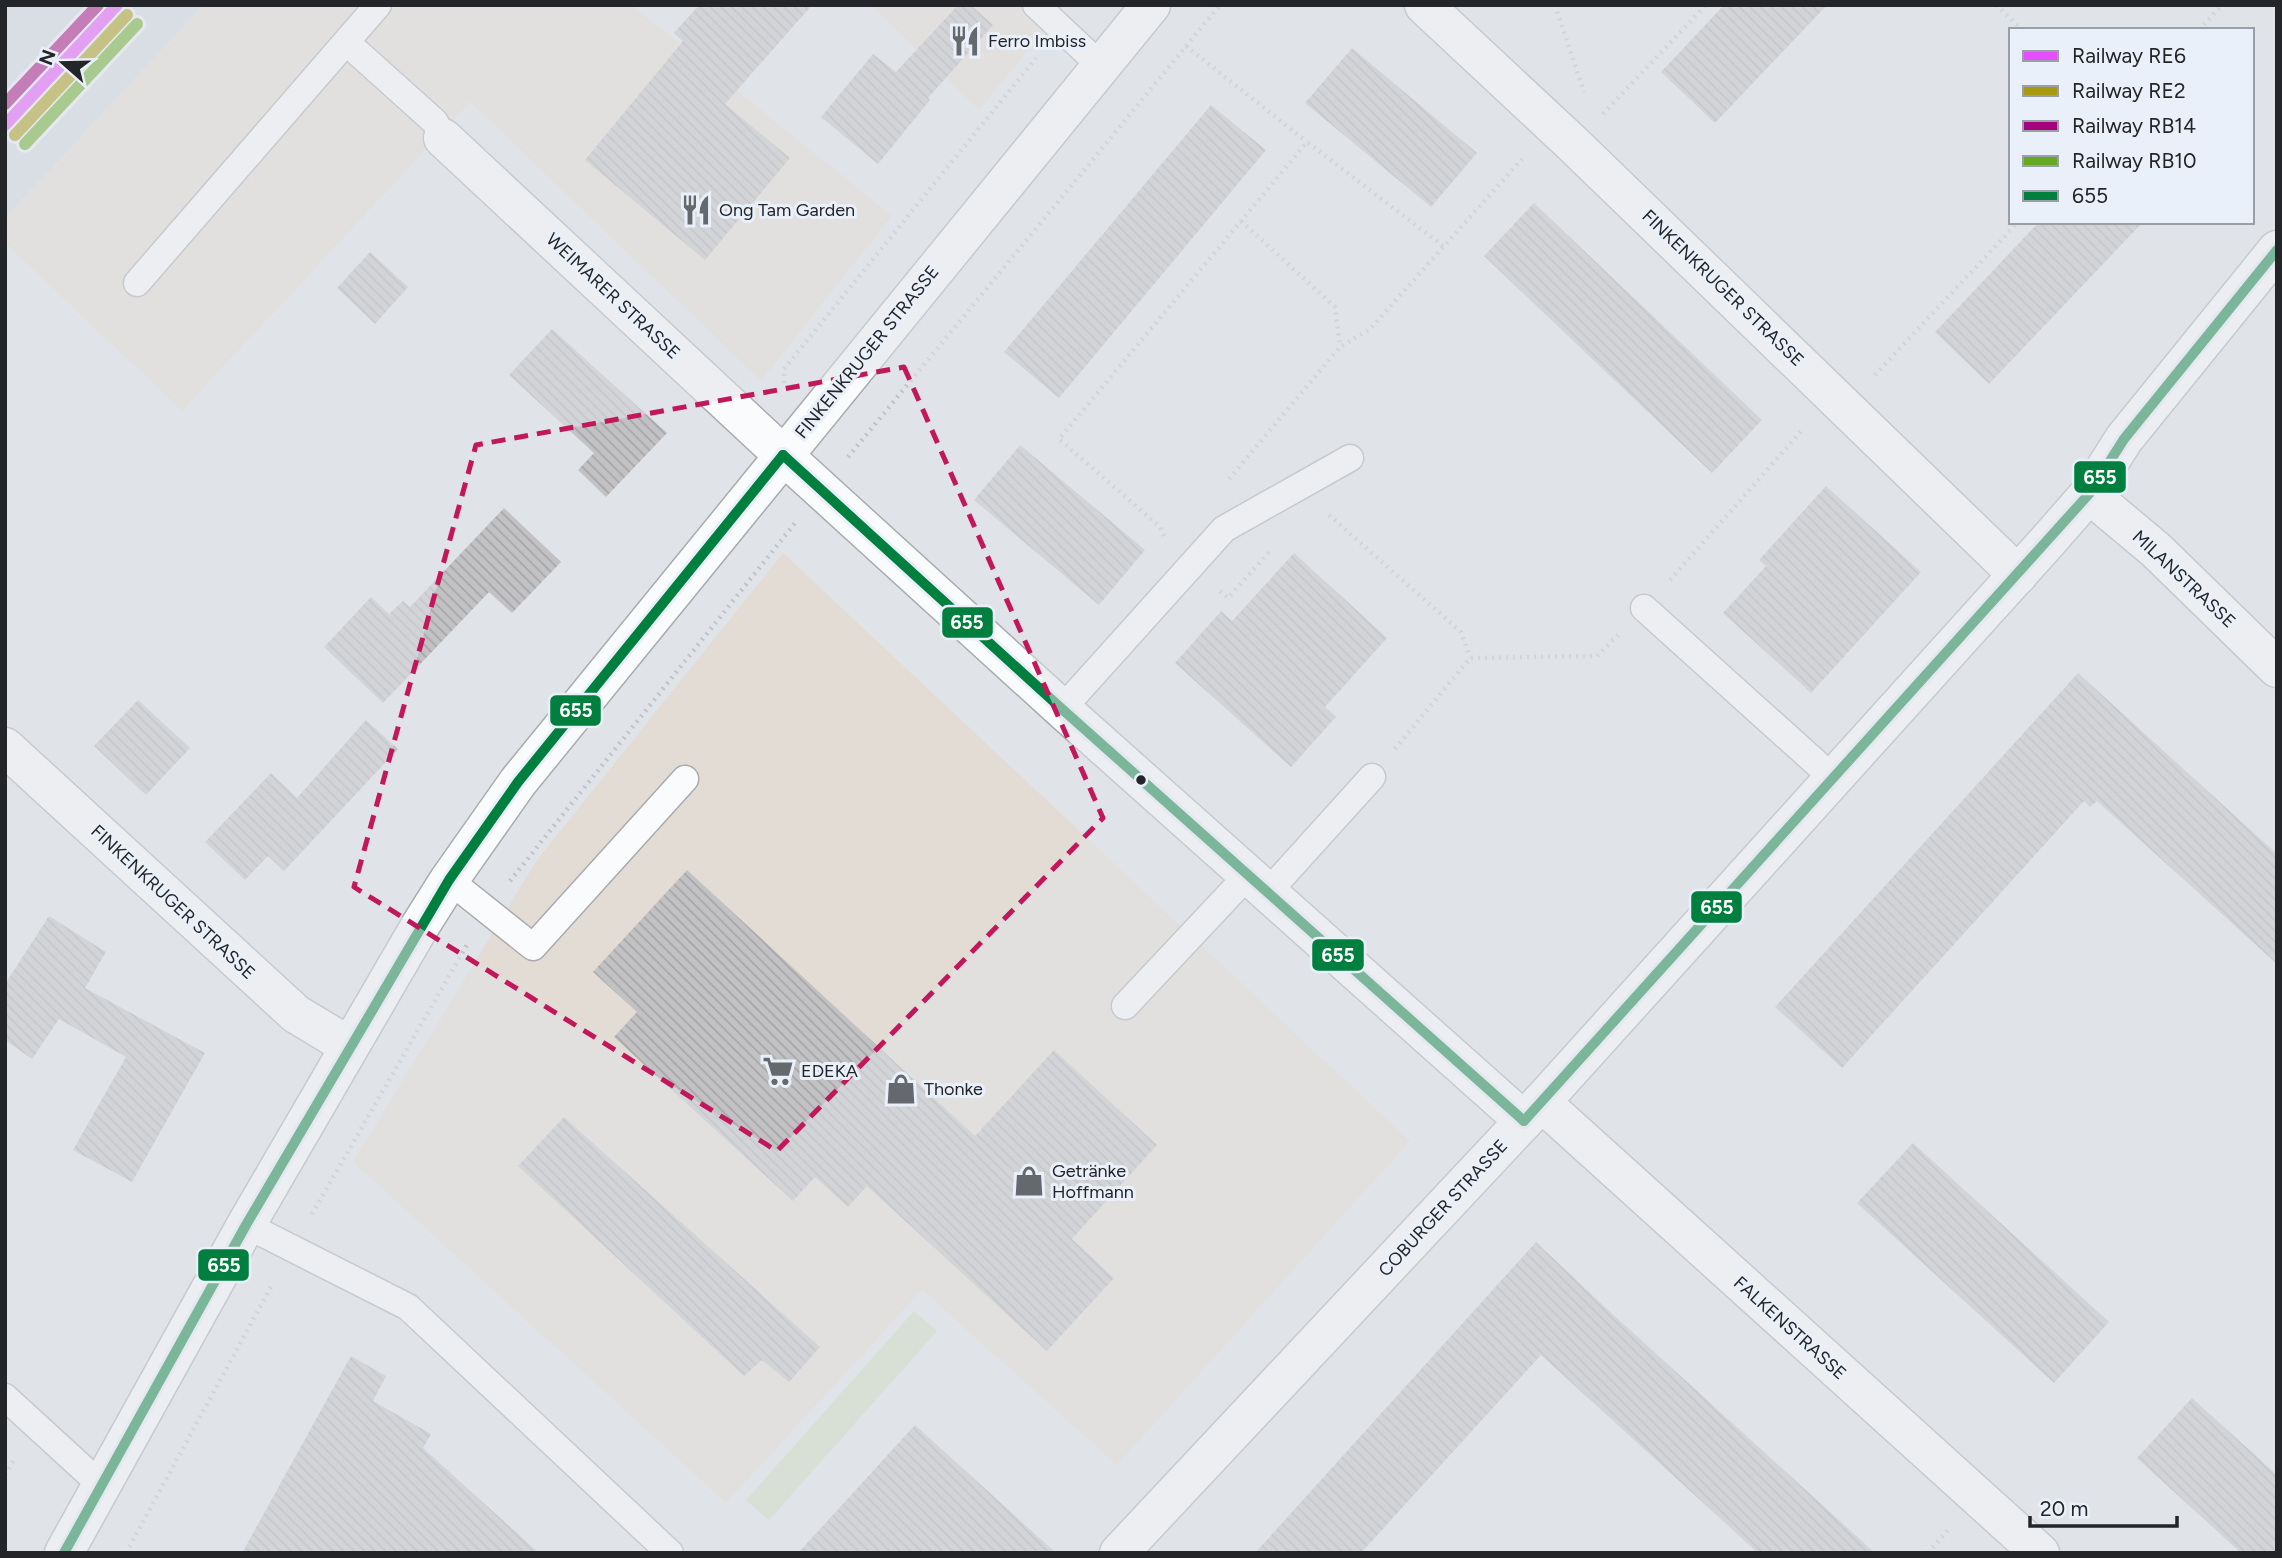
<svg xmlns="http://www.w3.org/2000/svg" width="2282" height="1558" viewBox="0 0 2282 1558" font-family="Figtree,sans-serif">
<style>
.commercial{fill:#e2dcd4}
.built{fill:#d1d8e2}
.park{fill:#cedcbf}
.building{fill:url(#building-back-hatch)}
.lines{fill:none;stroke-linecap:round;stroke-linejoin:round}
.service-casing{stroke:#a9abaf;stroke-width:29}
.minor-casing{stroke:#a9abaf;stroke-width:41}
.tertiary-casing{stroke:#a9abaf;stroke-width:41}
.path{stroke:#c3c3c6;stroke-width:4.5;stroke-dasharray:2 5;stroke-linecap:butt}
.service{stroke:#fafbfc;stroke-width:26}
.minor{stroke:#fafbfc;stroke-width:38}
.tertiary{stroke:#fafbfc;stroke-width:38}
.bus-1-casing{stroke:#eaf0f9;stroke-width:16}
.bus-1{stroke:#007f3e;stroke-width:10}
.rail-1-casing{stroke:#eaf0f9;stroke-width:18}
.rail-2-casing{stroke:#eaf0f9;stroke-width:18}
.rail-3-casing{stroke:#eaf0f9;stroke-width:18}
.rail-4-casing{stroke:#eaf0f9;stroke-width:18}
.rail-1{stroke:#e64dff;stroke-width:12}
.rail-2{stroke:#a79910;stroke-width:12}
.rail-3{stroke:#a5027d;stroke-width:12}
.rail-4{stroke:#6a2;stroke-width:12}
.marked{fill:none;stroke:#c2185b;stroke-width:5;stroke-dasharray:14 9;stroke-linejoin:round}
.bus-dot{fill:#232529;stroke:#eaf0f9;stroke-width:2.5}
.labels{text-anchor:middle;stroke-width:6;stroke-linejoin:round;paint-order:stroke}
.poi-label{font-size:18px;fill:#232529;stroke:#eaf0f9;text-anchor:start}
.street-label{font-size:18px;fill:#232529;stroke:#eaf0f9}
.line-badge{stroke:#eaf0f9;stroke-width:2.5}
.badge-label{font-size:19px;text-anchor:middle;font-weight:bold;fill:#fff}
</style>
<defs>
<pattern id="building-back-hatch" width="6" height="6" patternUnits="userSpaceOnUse" patternTransform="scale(1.75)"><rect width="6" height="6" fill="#c2c1c3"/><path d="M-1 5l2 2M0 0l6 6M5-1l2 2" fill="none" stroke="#a6a6a8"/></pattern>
</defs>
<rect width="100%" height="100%" fill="#e0e3e8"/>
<g class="commercial">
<path d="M203,5H632L892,216L761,381L470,102L182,411L5,243V218Z"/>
<path d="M870,5H1065L979,110Z"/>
<path d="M783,553L1410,1141L1117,1465L922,1290L726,1503L353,1162L537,860Z"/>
</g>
<path class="built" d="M5,5H203L5,218Z"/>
<path class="park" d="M914,1311L937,1331L769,1520L746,1500Z"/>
<g class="building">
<path d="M699,5H812L725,104L790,158L705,260L585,160L683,41L674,33Z"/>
<path d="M958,5H971L993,25L928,98L930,100L878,164L821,117L873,54L896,72Z"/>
<path d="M1724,5H1827L1715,123L1661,72Z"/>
<path d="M1352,48L1477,153L1431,207L1305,103Z"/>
<path d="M1211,105L1266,150L1059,398L1004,352Z"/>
<path d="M1534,203L1762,420L1712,473L1484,256Z"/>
<path d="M2039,222H2143L1989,384L1935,332Z"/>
<path d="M370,252L408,287L375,324L337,288Z"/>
<path d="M552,329L667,433L606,497L578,470L594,453L509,375Z"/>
<path d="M1020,445L1145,550L1099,605L974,500Z"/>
<path d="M1826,486L1921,572L1811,693L1723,613L1766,566L1759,560Z"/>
<path d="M504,508L561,562L512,613L489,592L383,703L324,647L371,597L389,614L403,601L410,607Z"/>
<path d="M1294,553L1387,638L1325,707L1336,717L1291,767L1175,663L1221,611L1232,621Z"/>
<path d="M2078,673L2277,854V964L2097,801L2090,807L2084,801L1842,1068L1775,1007Z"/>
<path d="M138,700L190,748L146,795L94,746Z"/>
<path d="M366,720L398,749L284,871L268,856L245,880L205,842L271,773L297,798Z"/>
<path d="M687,870L975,1136L1054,1050L1157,1145L1072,1239L1114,1278L1047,1351L867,1186L848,1207L815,1177L793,1201L614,1037L637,1012L593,972Z"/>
<path d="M49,916L106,952L85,988L205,1053L132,1182L73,1150L126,1057L59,1019L32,1059L5,1040V984Z"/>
<path d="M564,1117L820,1347L789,1382L762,1360L744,1376L518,1166Z"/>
<path d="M1913,1143L2109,1322L2054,1383L1857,1203Z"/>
<path d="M1536,1242L1607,1309L1875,1553H1758L1541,1355L1361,1553H1255Z"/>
<path d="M351,1356L386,1376L373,1401L431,1434L423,1448L539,1553H242Z"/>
<path d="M2192,1398L2277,1475V1553H2241L2137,1458Z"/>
<path d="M915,1425L1056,1553H798Z"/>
</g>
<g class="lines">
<g class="service-casing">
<g id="service">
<path d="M1036,5L1101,66"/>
<path d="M346,42L435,122L443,138"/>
<path d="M137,283L378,5"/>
<path d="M1644,608L1834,779"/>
<path d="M1062,709L1224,529L1350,458"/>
<path d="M449,880L533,947L685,779"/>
<path d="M1268,892L1372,777"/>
<path d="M1125,1006L1248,875"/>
<path d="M246,1225L408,1307L670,1553"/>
<path d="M5,1397L101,1485"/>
</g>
</g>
<g class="minor-casing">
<g id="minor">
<path d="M1424,5L1575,146L2018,575"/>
<path d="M443,138L783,455L1062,709L1524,1121"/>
<path d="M2089,494L2156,550L2277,668"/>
<path d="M5,747L296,1014L349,1046"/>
<path d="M1541,1102L2040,1553"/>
<path d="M1119,1553L1524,1121L2047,542L2089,494L2124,439L2277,250"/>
</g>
</g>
<g class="tertiary-casing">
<path id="tertiary" d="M64,1553L246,1225L420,926L449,880L518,782L1151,5"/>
</g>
<g class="path">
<path d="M1555,5L1584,92"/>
<path d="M1996,5L2022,30"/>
<path d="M2199,30L2222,5"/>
<path d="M1186,46L1307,142"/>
<path d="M1603,114L1706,5"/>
<path d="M1241,221L1335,307L1340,346"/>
<path d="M1875,375L2018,222"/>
<path d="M784,383V369L1036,58"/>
<path d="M848,457L1220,5"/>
<path d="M1229,479L1340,347L1370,329L1522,159"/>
<path d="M1329,515L1461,632L1470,658"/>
<path d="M1164,536L1160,527L1059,439L1307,142L1443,246"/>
<path d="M1670,580L1803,429"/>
<path d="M1220,591L1228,598L1271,550"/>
<path d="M1395,749L1470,658L1597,656L1618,635"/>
<path d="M510,881L795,523"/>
<path d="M312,1214L468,943"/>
<path d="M5,1475L15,1458"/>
<path d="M126,1553L273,1283"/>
<path d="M1928,1553L1948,1530"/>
</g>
<use href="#service" class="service"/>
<use href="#minor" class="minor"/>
<use href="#tertiary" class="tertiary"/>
<g class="bus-1-casing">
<g id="bus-1">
<path d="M783,455L1062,709L1524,1121"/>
<path d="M1524,1121L2089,494L2124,439L2277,250"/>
<path d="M64,1553L246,1225L449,880L518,782L783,455"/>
</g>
</g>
<use href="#bus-1" class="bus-1"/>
<g class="rail-1-casing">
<path id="rail-1" d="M5,125L117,5"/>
</g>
<g class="rail-2-casing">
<path id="rail-2" d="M15,135L127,15"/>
</g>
<g class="rail-3-casing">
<path id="rail-3" d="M5,104L98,5"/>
</g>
<g class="rail-4-casing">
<path id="rail-4" d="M25,144L137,24"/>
</g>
<use href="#rail-1" class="rail-1"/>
<use href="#rail-2" class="rail-2"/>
<use href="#rail-3" class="rail-3"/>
<use href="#rail-4" class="rail-4"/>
</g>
<path d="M0 0H2282V1558H0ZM904,367L1103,818L777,1151L354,887L476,445Z" fill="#e0e3e8" fill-opacity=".55" fill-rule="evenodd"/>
<path class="marked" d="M904,367L1103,818L777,1151L354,887L476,445Z"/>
<defs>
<g id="restaurant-bare" transform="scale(2.415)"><path d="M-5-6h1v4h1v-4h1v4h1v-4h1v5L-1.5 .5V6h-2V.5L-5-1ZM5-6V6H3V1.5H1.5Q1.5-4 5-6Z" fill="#65686c" stroke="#eaf0f9" stroke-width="2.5" paint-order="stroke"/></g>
<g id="supermarket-bare" transform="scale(2.415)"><path d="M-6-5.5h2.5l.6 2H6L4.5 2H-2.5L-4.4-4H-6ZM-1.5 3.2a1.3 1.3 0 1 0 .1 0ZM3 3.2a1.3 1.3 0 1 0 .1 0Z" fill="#65686c" stroke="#eaf0f9" stroke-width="2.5" paint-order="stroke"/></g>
<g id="shop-bare" transform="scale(2.415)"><path d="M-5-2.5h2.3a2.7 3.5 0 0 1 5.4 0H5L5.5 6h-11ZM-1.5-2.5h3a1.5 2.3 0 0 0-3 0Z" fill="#65686c" stroke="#eaf0f9" stroke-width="2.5" paint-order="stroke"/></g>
</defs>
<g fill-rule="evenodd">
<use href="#restaurant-bare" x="965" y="41"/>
<use href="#restaurant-bare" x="696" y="210"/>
<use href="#supermarket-bare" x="778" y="1071"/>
<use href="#shop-bare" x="901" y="1089"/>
<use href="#shop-bare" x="1029" y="1181"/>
</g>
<circle class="bus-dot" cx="1141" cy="780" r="6"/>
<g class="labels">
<g class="poi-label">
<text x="988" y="47">Ferro Imbiss</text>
<text x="719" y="216">Ong Tam Garden</text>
<text x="801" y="1077">EDEKA</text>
<text x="924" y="1095">Thonke</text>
<text x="1052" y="1177">Getränke<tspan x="1052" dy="21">Hoffmann</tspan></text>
</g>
<g class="street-label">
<text transform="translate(1723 288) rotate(44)" y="6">FINKENKRUGER STRASSE</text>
<text transform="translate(613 296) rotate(43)" y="6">WEIMARER STRASSE</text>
<text transform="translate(867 352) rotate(-51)" y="6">FINKENKRUGER STRASSE</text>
<text transform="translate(2184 579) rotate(43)" y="6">MILANSTRASSE</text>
<text transform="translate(173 902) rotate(43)" y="6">FINKENKRUGER STRASSE</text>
<text transform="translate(1443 1208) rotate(-47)" y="6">COBURGER STRASSE</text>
<text transform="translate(1790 1328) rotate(42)" y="6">FALKENSTRASSE</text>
</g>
</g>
<g class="line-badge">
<rect x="2073" y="460" width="54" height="34" rx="7" fill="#007f3e"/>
<rect x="941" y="606" width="53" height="33" rx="7" fill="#007f3e"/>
<rect x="549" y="694" width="53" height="33" rx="7" fill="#007f3e"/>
<rect x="1690" y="890" width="53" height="34" rx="7" fill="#007f3e"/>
<rect x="1311" y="938" width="54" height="34" rx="7" fill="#007f3e"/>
<rect x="197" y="1248" width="53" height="34" rx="7" fill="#007f3e"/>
</g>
<g class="badge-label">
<text x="2100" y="484">655</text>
<text x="967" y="629">655</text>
<text x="576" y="717">655</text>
<text x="1717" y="914">655</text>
<text x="1338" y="962">655</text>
<text x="224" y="1272">655</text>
</g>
<rect width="2282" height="1558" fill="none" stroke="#232529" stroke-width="14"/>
<rect x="2009" y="28" width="245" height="196" fill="#eaf0f9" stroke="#9a9fa6" stroke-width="2"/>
<rect x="2023" y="51" width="35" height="10" fill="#e64dff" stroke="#9a9fa6" stroke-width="2"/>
<text x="2072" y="63" font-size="21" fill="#232529">Railway RE6</text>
<rect x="2023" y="86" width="35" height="10" fill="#a79910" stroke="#9a9fa6" stroke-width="2"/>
<text x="2072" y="98" font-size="21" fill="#232529">Railway RE2</text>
<rect x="2023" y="121" width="35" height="10" fill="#a5027d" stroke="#9a9fa6" stroke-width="2"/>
<text x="2072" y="133" font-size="21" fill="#232529">Railway RB14</text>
<rect x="2023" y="156" width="35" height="10" fill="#66aa22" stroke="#9a9fa6" stroke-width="2"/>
<text x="2072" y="168" font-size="21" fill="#232529">Railway RB10</text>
<rect x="2023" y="191" width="35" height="10" fill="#007f3e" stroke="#9a9fa6" stroke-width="2"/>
<text x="2072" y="203" font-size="21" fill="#232529">655</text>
<g transform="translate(63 63) rotate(290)" stroke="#eaf0f9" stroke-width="5" paint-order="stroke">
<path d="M0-5L12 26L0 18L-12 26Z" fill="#232529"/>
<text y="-10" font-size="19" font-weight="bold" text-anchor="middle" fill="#232529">N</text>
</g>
<path d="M2030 1516v10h147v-10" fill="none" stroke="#232529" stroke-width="3.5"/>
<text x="2040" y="1516" font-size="21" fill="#232529" stroke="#eaf0f9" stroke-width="5" paint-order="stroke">20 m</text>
</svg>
